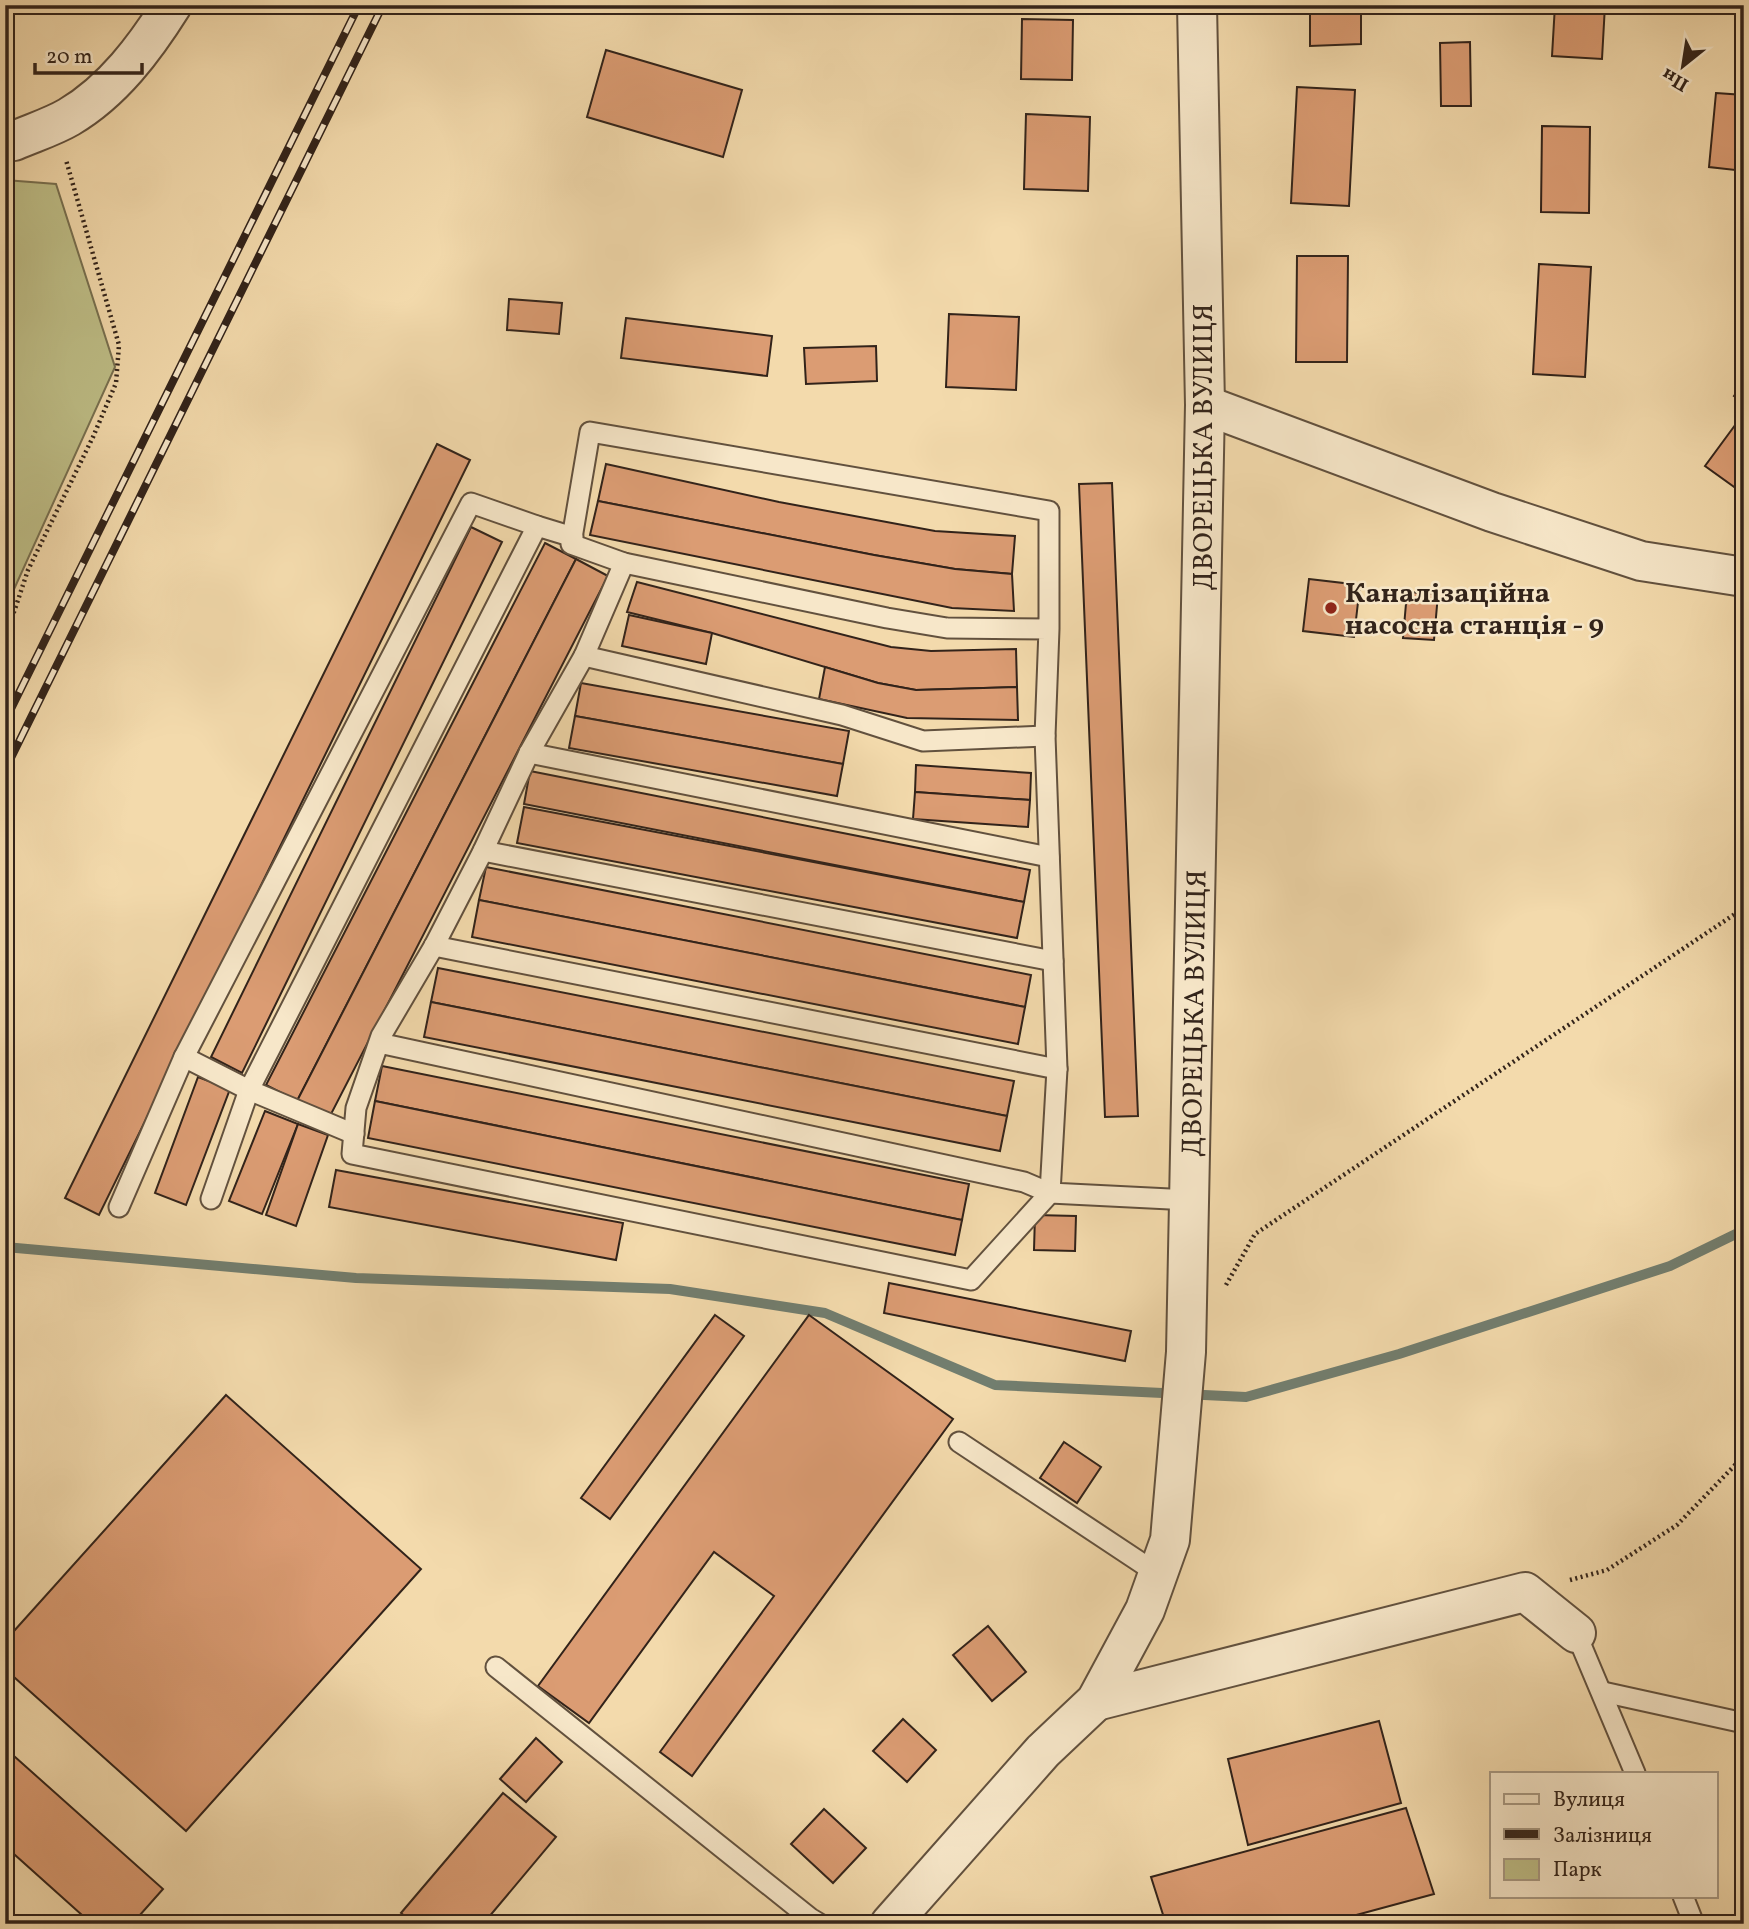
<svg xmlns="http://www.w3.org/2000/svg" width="1749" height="1929" viewBox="0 0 1749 1929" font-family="Vollkorn,serif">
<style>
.green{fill:#bebe87;stroke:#787050;stroke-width:2}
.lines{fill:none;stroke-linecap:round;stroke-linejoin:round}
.stream{stroke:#727e6f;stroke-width:10}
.building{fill:#db9c73;stroke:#32231a;stroke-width:2}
.service-casing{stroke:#62513e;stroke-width:23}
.minor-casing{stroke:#62513e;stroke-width:42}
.path{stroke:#32231a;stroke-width:4.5;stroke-dasharray:2 3.5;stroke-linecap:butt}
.service{stroke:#f7e7c9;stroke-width:19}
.minor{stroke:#f7e7c9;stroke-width:38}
.rail-casing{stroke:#32231a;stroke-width:8}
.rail{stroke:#f7e7c9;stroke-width:5;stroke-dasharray:16;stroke-linecap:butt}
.poi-dot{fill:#8f2418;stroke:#f7e7c9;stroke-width:2.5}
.labels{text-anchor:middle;stroke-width:5;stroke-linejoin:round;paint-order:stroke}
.street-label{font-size:28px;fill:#32231a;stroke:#f7e7c9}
.poi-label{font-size:28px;font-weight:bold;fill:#32231a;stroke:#f7e7c9;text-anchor:start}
</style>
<rect width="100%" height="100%" fill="#f3daac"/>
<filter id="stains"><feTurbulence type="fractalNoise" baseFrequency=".00286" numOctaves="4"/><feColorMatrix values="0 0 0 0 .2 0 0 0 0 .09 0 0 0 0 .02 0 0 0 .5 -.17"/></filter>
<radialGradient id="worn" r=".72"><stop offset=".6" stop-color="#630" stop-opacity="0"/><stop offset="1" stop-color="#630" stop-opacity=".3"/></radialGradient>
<path class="green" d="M5,180L56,184L115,367L5,609Z"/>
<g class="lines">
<path class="stream" d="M5,1247L356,1278L670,1289L825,1313L995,1385L1246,1397L1399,1354L1670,1266L1744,1230"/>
</g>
<g class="building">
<path d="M1310,5H1361V44L1310,46Z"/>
<path d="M1555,5H1605L1602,59L1552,56Z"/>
<path d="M1022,19L1073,20L1072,80L1021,79Z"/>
<path d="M1470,42L1471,106H1441L1440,43Z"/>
<path d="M606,50L742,90L723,157L587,117Z"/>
<path d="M1297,87L1355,90L1349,206L1291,203Z"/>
<path d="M1716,93L1744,95V171L1709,167Z"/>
<path d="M1026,114L1090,117L1088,191L1024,189Z"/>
<path d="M1542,126L1590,127L1589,213L1541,212Z"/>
<path d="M1297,256H1348L1347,362H1296Z"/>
<path d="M1539,264L1591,267L1585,377L1533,374Z"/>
<path d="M509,299L562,303L559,334L507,330Z"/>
<path d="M949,314L1019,317L1016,390L946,387Z"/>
<path d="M626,318L772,336L767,376L621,358Z"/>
<path d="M876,346L877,381L806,384L804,348Z"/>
<path d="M1744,382V403L1734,396Z"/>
<path d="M1744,413V494L1705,466Z"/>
<path d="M437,444L470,460L99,1215L65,1198Z"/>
<path d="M606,464L779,502L935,531L1015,536L1012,574L955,569L874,555L598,501Z"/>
<path d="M1112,483L1138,1116L1105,1117L1079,484Z"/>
<path d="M598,501L874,555L955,569L1012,574L1014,611L952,608L590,535Z"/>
<path d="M471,527L502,542L242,1073L211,1057Z"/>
<path d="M545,543L576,559L297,1101L266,1085Z"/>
<path d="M576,559L608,576L329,1118L297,1101Z"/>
<path d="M1309,579L1360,585L1354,637L1303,631Z"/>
<path d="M637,582L891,647L931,651L1016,649L1017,687L916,690L878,683L712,633L627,612Z"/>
<path d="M1407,592L1438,594L1434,640L1403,638Z"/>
<path d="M629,615L712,633L706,664L622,646Z"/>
<path d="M825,667L878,683L916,690L1017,687L1018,720L907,718L819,699Z"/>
<path d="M581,683L849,731L843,764L575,716Z"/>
<path d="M575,716L843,764L837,796L569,748Z"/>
<path d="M916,765L1031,773L1030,800L915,792Z"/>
<path d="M530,771L1030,870L1024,902L524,804Z"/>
<path d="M915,792L1030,800L1028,827L913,819Z"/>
<path d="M524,807L1024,902L1017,938L517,843Z"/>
<path d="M486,867L1031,975L1025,1007L479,900Z"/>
<path d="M479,900L1025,1007L1018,1044L472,937Z"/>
<path d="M438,968L1014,1081L1007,1116L431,1002Z"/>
<path d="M431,1002L1007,1116L1000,1151L424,1037Z"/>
<path d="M382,1066L969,1184L962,1220L375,1101Z"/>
<path d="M198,1077L230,1089L186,1205L155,1193Z"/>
<path d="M375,1101L962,1220L955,1255L368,1138Z"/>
<path d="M265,1111L298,1124L262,1214L229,1201Z"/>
<path d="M298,1124L328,1135L296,1226L266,1215Z"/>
<path d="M336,1170L623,1223L616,1260L329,1207Z"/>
<path d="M1035,1215L1076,1216L1075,1251L1034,1250Z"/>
<path d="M889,1283L1131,1331L1125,1361L884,1313Z"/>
<path d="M715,1315L744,1336L610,1519L581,1498Z"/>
<path d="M809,1315L953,1419L692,1776L660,1752L774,1596L714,1552L589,1723L538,1686Z"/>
<path d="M226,1395L421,1569L186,1831L5,1669V1641Z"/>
<path d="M1064,1442L1101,1467L1077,1503L1040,1478Z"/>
<path d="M988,1626L1026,1672L992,1701L953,1655Z"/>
<path d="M903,1719L936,1750L907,1782L873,1751Z"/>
<path d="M1379,1721L1401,1803L1248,1845L1228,1759Z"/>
<path d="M536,1738L562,1762L526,1802L500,1779Z"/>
<path d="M5,1748L163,1889L132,1924H92L5,1846Z"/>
<path d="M503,1793L556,1837L483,1924H414L401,1913Z"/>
<path d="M1406,1808L1434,1894L1323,1924H1166L1151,1877Z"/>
<path d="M824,1809L866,1848L833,1883L791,1844Z"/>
</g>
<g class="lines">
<g class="service-casing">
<g id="service">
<path d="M1049,629L947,628L887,618L624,563L571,544L590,432L1049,511V629L1045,736L1057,1069L1050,1193L1190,1200"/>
<path d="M584,656L842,715L923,741L1045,736"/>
<path d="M529,753L1049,857"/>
<path d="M483,851L1053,961"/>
<path d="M434,946L1057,1069"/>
<path d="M379,1043L1024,1182L1050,1193L971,1280L352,1154L356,1108L381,1036L434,946L483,851L529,753L584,656L624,563"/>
<path d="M184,1057L249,1090L354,1134"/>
<path d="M211,1199L249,1090L537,526L573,537"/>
<path d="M119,1207L184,1057L471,503L537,526"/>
<path d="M959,1442L1158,1574"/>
<path d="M1576,1633L1635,1773"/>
<path d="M496,1667L810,1918L820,1924"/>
<path d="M1603,1692L1744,1723"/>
<path d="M1683,1896L1694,1924"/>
</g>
</g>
<g class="minor-casing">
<g id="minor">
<path d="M5,142L14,141C32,133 52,127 69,117C113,91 145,48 172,5"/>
<path d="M1205,405L1492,512L1641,561L1744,577"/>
<path d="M1096,1701L1525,1592L1576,1633"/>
<path d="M890,1924L1043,1751L1096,1701L1145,1610L1170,1540L1186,1352L1205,405L1197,5"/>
</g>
</g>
<g class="path">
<path d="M5,639L28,570L93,437L116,383L119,345L66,160"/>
<path d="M1226,1285L1255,1234L1744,908"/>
<path d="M1570,1580L1607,1570L1677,1525L1738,1462L1744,1463"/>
</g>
<use href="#service" class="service"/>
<use href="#minor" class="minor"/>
<g class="rail-casing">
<g id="rail">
<path d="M5,721L359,5"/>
<path d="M5,770L383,5"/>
</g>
</g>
<use href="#rail" class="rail"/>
</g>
<circle class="poi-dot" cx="1331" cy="608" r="7"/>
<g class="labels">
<g class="street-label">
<text transform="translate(1202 447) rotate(-90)" y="10">ДВОРЕЦЬКА ВУЛИЦЯ</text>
<text transform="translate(1193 1013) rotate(-89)" y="10">ДВОРЕЦЬКА ВУЛИЦЯ</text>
</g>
<g class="poi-label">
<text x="1345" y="602">Каналізаційна<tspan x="1345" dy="32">насосна станція - 9</tspan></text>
</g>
</g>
<rect width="1749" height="1929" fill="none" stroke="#f3daac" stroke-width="28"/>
<rect x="7" y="7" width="1735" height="1915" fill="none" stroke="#32231a" stroke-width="3.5"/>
<rect x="14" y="14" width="1721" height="1901" fill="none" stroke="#32231a" stroke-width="2"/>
<rect x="1490" y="1772" width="228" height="126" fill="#f7e7c9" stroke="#a89983" stroke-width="2"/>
<rect x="1504" y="1794" width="35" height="10" fill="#f7e7c9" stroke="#a89983" stroke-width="2"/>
<text x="1553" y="1806" font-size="21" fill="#32231a">Вулиця</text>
<rect x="1504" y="1829" width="35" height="10" fill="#32231a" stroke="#a89983" stroke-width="2"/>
<text x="1553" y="1842" font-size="21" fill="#32231a">Залізниця</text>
<rect x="1504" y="1859" width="35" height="21" fill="#bebe87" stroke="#a89983" stroke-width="2"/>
<text x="1553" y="1876" font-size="21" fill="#32231a">Парк</text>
<g transform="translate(1683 66) rotate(210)" stroke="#f7e7c9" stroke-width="5" paint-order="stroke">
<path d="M0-5L12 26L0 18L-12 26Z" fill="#32231a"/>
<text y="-10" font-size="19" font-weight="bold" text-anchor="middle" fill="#32231a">Пн</text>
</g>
<path d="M35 63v10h107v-10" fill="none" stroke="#32231a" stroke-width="3.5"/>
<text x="46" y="63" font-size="21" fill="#32231a" stroke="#f7e7c9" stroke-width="5" paint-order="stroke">20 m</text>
<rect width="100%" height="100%" filter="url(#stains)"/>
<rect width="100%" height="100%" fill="url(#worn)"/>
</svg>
